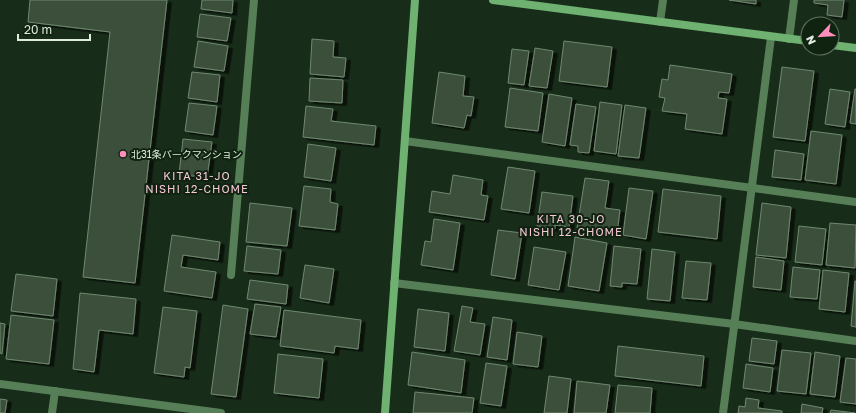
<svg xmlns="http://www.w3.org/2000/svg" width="856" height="413" viewBox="0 0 856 413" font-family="'Golos Text','Noto Sans JP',sans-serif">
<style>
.building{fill:#3a503a;stroke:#708870;filter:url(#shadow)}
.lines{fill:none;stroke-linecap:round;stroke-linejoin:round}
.street{stroke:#567f57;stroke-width:8}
.secondary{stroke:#6eb170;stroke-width:8}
.poi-dot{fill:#fe8ebc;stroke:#0f2310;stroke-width:1.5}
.labels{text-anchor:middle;stroke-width:4;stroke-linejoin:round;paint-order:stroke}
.poi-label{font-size:10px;fill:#dfecdf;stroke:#0f2310;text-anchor:start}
.neighbourhood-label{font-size:11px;letter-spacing:1px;fill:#f8c7d8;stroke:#0f2310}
</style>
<defs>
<filter id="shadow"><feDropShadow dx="4.5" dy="2.5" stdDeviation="0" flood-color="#0009"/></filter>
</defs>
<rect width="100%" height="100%" fill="#182d19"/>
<g class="building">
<path d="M30,0H167L135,283L83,277L110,32L28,22Z"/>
<path d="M202,0H233L232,13L201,9Z"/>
<path d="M729,0H756V4Z"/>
<path d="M814,0H844L842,17L827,15L828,5L814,3Z"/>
<path d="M200,14L231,18L227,41L197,37Z"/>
<path d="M312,39L334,41L333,57L346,58L344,77L310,74Z"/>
<path d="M198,41L228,46L224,71L194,67Z"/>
<path d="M564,41L612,47L607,87L559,81Z"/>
<path d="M535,48L553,51L547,88L529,86Z"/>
<path d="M512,49L529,51L524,85L508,83Z"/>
<path d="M670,65L732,74L729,93L719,92L718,98L727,99L722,134L685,129L687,114L662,111L665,98L659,97L662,79L668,80Z"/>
<path d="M782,67L814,71L805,141L773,137Z"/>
<path d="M192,72L220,75L217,102L188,98Z"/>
<path d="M439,72L465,76L463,96L474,97L471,116L467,115L464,128L432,123Z"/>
<path d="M310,78L343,80L342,103L309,101Z"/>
<path d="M510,88L543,93L538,131L505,127Z"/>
<path d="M830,89L850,92L845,127L825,124Z"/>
<path d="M855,89H856V124L850,123Z"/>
<path d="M549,94L572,98L565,146L542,142Z"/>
<path d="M600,102L622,105L616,154L594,151Z"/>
<path d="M189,103L217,106L213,135L185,131Z"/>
<path d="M576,104L596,107L589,153L578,152V146L570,145Z"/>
<path d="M625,105L646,108L639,158L618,156Z"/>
<path d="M306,106L333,109L331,121L376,126L374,145L303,137Z"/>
<path d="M811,131L842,135L836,184L805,180Z"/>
<path d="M183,139L212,142L207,178L179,174Z"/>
<path d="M308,144L336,148L331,181L304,177Z"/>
<path d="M775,150L804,154L801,180L772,177Z"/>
<path d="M508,167L535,171L529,213L501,209Z"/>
<path d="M453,175L483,180L481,195L488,196L484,220L429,212L432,191L450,194Z"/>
<path d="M585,178L609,181L605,208L620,210L617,234L577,228Z"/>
<path d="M304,186L331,189L330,202L338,204L335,230L299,226Z"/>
<path d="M629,188L653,191L646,239L623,235Z"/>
<path d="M663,189L721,196L717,239L658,232Z"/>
<path d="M542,192L573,196L569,227L555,225V229L537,226Z"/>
<path d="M250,203L292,208L287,246L246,242Z"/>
<path d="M762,203L791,207L786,258L756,255Z"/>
<path d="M434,219L460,223L453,270L421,265L425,241L431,242Z"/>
<path d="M830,223L856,225L855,268L826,265Z"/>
<path d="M799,226L826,229L822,265L795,262Z"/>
<path d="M498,230L522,233L515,279L491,275Z"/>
<path d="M172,235L220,242L218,260L183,255L181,267L216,272L212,298L164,291Z"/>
<path d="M575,237L607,243L599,291L568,286Z"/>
<path d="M247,246L281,250L278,274L244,271Z"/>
<path d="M614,246L641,249L637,284L622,283V287L610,286Z"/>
<path d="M534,247L566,252L559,290L528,285Z"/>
<path d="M652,249L675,252L670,301L647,299Z"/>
<path d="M756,257L784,261L781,290L753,287Z"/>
<path d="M686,261L711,263L707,300L682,298Z"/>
<path d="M305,265L334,269L329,303L300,298Z"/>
<path d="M793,267L820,270L817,299L790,297Z"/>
<path d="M823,270L849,273L845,312L819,309Z"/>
<path d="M16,274L57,279L53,316L11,311Z"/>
<path d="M250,280L288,285L286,304L247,299Z"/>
<path d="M855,281H856V327L851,326Z"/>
<path d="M80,293L136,299L133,334L99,330L94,372L73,369Z"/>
<path d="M255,304L281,307L276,337L250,334Z"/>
<path d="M223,305L248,309L236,397L211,394Z"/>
<path d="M462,306L473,308L470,322L485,324L480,355L454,351Z"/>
<path d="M163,307L197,311L190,368L185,367L184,377L154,373Z"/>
<path d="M418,309L449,313L445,351L414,347Z"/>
<path d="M284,310L361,320L358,349L335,346L334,353L280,346Z"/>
<path d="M11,315L54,320L49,364L6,359Z"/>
<path d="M493,317L512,320L507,360L487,357Z"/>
<path d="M0,323L5,324L2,354L0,353Z"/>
<path d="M517,332L542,336L538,367L513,364Z"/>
<path d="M752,338L777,341L774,364L749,361Z"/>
<path d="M618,346L704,356L701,386L615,376Z"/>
<path d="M782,350L811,353L806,394L777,391Z"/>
<path d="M412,352L465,360L461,393L408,385Z"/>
<path d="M815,352L840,356L835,397L810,394Z"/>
<path d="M278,354L323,359L319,398L274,393Z"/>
<path d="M846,358L856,359V404L840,402Z"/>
<path d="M486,363L507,366L501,406L480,403Z"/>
<path d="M746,364L773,368L770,392L743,388Z"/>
<path d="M549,376L571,379L567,413H544Z"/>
<path d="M577,381L610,385L606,413H574Z"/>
<path d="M618,385L652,388L650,413H615Z"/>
<path d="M415,392L474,398L472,413H413Z"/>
<path d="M746,398L759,400L758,408L782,411V413H738L739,406L745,407Z"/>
<path d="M0,399L7,400L5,413H0Z"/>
<path d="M802,404L823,408L822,413H801Z"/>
<path d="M831,410L855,413H830Z"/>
</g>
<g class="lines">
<g class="street">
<path d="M660,22L663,0"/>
<path d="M789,39L794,0"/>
<path d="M405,141L856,202"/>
<path d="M231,275L254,0"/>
<path d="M394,283L734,324L856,341"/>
<path d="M0,384L221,413"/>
<path d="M52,413L55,391"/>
<path d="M723,413L771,37"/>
</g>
<g class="secondary">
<path d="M493,0L808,41"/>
<path d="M832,45L856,48"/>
<path d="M385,413L415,0"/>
</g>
</g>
<circle class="poi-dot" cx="123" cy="154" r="4"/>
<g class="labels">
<g class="poi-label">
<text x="131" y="158">北31条パークマンション</text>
</g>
<g class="neighbourhood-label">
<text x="197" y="180">KITA 31-JO<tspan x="197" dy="13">NISHI 12-CHOME</tspan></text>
<text x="571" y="223">KITA 30-JO<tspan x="571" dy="13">NISHI 12-CHOME</tspan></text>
</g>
</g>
<g transform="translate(820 36) rotate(245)"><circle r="19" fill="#0f2310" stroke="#627363"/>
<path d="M0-3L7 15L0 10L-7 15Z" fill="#fe8ebc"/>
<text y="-6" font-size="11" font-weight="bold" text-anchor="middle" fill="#dfecdf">N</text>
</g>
<path d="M18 34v6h72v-6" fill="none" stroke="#dfecdf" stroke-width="2"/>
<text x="24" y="34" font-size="12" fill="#dfecdf" stroke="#0f2310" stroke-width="3" paint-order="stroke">20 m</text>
</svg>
